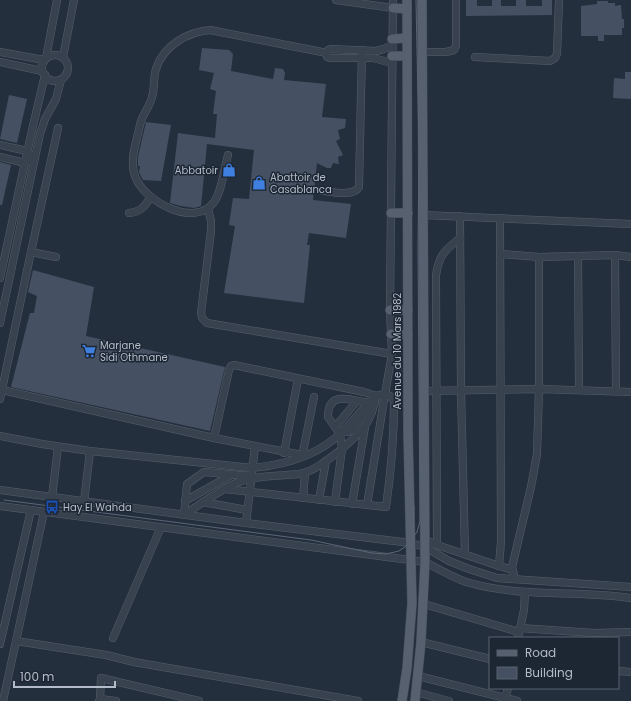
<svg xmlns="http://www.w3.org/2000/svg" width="631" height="701" viewBox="0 0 631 701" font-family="Poppins,sans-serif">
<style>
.building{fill:#455162}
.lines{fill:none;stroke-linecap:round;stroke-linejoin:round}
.minor-casing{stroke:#565f6c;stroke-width:8}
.major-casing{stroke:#414a57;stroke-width:10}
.minor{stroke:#38414e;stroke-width:7}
.major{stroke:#56606e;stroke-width:9}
.tram{stroke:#5a6575;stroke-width:1}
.labels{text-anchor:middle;stroke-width:3;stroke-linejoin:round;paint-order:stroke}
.poi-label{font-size:10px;fill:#b4bcc9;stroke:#1d2633;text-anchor:start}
.street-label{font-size:10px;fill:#b4bcc9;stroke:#1d2633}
</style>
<rect width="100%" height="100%" fill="#242f3e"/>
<g class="building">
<path d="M466,0H477V6H492V0H501V6H516V0H526V6H542V0H552V15L466,16Z"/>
<path d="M597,1H608V3H615V6L621,5L622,19H624V28H622V35H604V41H598V36H581V6L597,4Z"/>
<path d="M202,48L229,50L233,54L231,71L273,79L275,68L283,69L285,73L284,80L326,84L322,117L346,119L345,128L338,130L340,139L336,141L343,155L338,157L339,164L333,163L331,168H327L317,163L313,200L351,204L346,238L309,233L307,245H310L304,303L224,293L235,226L229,225L233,198L249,199L254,150L207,144L201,206L194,208L181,206L170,203L178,133L215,138L217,114H213L216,91L210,89L214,73L199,70Z"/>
<path d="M625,72H631V99L613,98L614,78L625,79Z"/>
<path d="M9,95L27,99L17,143L0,139Z"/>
<path d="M146,122L171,125L161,181L143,180L139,172L140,166H138V157Z"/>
<path d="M0,162L11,165L2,205H0Z"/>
<path d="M33,270L94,287L86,336L225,367L210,431L11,387L30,313H34L37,296L28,292Z"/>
</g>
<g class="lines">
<g class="minor-casing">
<g id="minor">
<path d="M336,0L393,8"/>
<path d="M0,52L44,60"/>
<path d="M423,52H446L454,50L456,46V0"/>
<path d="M327,53L328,50L331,49L376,51L384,49L392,45"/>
<circle cx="55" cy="68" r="13"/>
<path d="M63,57L74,0"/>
<path d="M475,57L550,61L555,58L557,54L559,0"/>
<path d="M46,58L57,0"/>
<path d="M0,62L42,71"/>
<path d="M0,145L27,151L30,154"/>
<path d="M228,155C224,169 222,191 214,202C195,229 143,201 135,176C129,160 137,140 140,125C142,114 150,107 152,97C155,88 153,78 156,69C163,46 187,32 210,30L327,53V57L330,58H373L392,63"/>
<path d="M0,157L25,163L29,161"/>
<path d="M318,190C329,191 352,198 359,187L362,50"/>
<path d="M208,209L211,221V231L201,313L202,318L207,323L392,354"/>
<path d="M129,213C141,212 145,206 151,197"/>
<path d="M423,215L631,224"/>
<path d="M460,216L461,391L465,554"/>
<path d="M31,252L56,257"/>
<path d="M501,254L539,257L615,255L631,257"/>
<path d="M615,255L616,391"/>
<path d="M578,256L579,390"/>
<path d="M0,278L32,130L45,75"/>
<path d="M0,323L40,134L45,119L56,99L61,80"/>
<path d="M2,390L214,438L302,455"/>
<path d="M423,391L539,389L631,392"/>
<path d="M0,399L31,252L58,128"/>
<path d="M335,427L357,401"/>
<path d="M344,431L348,432L353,430L366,412L367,408"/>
<path d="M0,436L42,444L90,451L252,468C285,465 320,455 344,430C355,419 364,406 376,396"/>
<path d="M214,438L229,370L231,366L234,365L364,392L376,396L385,394L392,354L390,310L393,0"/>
<path d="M284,453L298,379"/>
<path d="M302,457L314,397"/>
<path d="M251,476L204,472L187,484L184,515C200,504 218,491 236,483C256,475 279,476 300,474C316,470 329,459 342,449L340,434L328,417C328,390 350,400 368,403"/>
<path d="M225,489L386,507C391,472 394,437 394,401L390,396L385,394L367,505"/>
<path d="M0,490L246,523L411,543L425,547L449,561L469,569L497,578L631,587"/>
<path d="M52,497L58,447"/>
<path d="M303,498L305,473"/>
<path d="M319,500L326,461"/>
<path d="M185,501L231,475"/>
<path d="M84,502L90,451"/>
<path d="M203,502L247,510"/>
<path d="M335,502L342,449C361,432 372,423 376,396"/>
<path d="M352,504L365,427"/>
<path d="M0,506L425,562C438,569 452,577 466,582C520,598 576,590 631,598"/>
<path d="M246,523L255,447"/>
<path d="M425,540L437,545L499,566L509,569L512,567"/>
<path d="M437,545L436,275C439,255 445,250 460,238"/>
<path d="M499,566L501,541L500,218"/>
<path d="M515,579L512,567L531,487L537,454L539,389V257"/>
<path d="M424,604L519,632"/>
<path d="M520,628L594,633L631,632"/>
<path d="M113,638L161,527"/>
<path d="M518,638L524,610L525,592"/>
<path d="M16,641L106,655L134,662L358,701"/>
<path d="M421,642L490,659"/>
<path d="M0,644L31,510"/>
<path d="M618,671L631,672"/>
<path d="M418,676L517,701"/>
<path d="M416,692L449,701"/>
<path d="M100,699L116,701"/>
<path d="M505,699L508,688"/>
<path d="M3,701L44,512"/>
<path d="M99,701L100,699L101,678L199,701"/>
</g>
</g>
<g class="major-casing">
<g id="major">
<path d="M393,8L407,9"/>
<path d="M392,39L407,38"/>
<path d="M392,56H407"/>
<path d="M391,213H408"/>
<path d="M390,310H408"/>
<path d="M391,334L408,335"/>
<path d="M402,701L407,668L412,603L408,433L407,0"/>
<path d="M415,701L421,642L425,562L422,0"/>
</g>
</g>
<use href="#minor" class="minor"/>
<use href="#major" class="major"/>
<g class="tram">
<path d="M4,500L311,540L372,553L386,554L399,551L406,546L417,532L420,521L418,248L419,149L416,0"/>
<path d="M411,534L413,529L414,506"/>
</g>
</g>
<defs>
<g id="shop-bare" transform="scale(1.08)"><path d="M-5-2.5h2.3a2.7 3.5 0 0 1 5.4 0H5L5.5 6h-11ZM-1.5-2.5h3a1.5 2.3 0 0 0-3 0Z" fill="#3f7fe0" stroke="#1d2633" stroke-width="2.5" paint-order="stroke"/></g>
<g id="supermarket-bare" transform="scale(1.08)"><path d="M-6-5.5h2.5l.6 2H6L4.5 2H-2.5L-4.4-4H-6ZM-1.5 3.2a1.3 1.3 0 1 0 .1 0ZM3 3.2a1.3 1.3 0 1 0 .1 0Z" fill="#3f7fe0" stroke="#1d2633" stroke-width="2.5" paint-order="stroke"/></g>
<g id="bus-bare" transform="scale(1.08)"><path d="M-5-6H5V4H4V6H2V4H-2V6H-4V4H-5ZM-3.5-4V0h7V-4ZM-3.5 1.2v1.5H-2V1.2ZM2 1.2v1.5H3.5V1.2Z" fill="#1a4fb4" stroke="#1d2633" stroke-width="2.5" paint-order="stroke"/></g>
</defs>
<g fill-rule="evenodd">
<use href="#shop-bare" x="229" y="170"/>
<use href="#shop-bare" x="259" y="183"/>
<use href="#supermarket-bare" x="89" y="351"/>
<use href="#bus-bare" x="52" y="507"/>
</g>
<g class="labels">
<g class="poi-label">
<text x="218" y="174" text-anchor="end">Abbatoir</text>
<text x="270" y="181">Abattoir de<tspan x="270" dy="12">Casablanca</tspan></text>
<text x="100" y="349">Marjane<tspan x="100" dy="12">Sidi Othmane</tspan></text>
<text x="63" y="511">Hay El Wahda</text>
</g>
<g class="street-label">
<text transform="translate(397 351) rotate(-90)" y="4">Avenue du 10 Mars 1982</text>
</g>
</g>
<rect x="489" y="637" width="130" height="52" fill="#1d2633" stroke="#59626f"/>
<rect x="497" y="650" width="20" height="6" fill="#56606e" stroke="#59626f"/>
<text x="525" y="657" font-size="12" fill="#b4bcc9">Road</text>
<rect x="497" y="667" width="20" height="12" fill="#455162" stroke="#59626f"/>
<text x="525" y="677" font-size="12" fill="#b4bcc9">Building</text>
<path d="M14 681v6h101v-6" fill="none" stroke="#b4bcc9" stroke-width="2"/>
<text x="20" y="681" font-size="12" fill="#b4bcc9" stroke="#1d2633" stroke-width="3" paint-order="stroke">100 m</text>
</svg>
